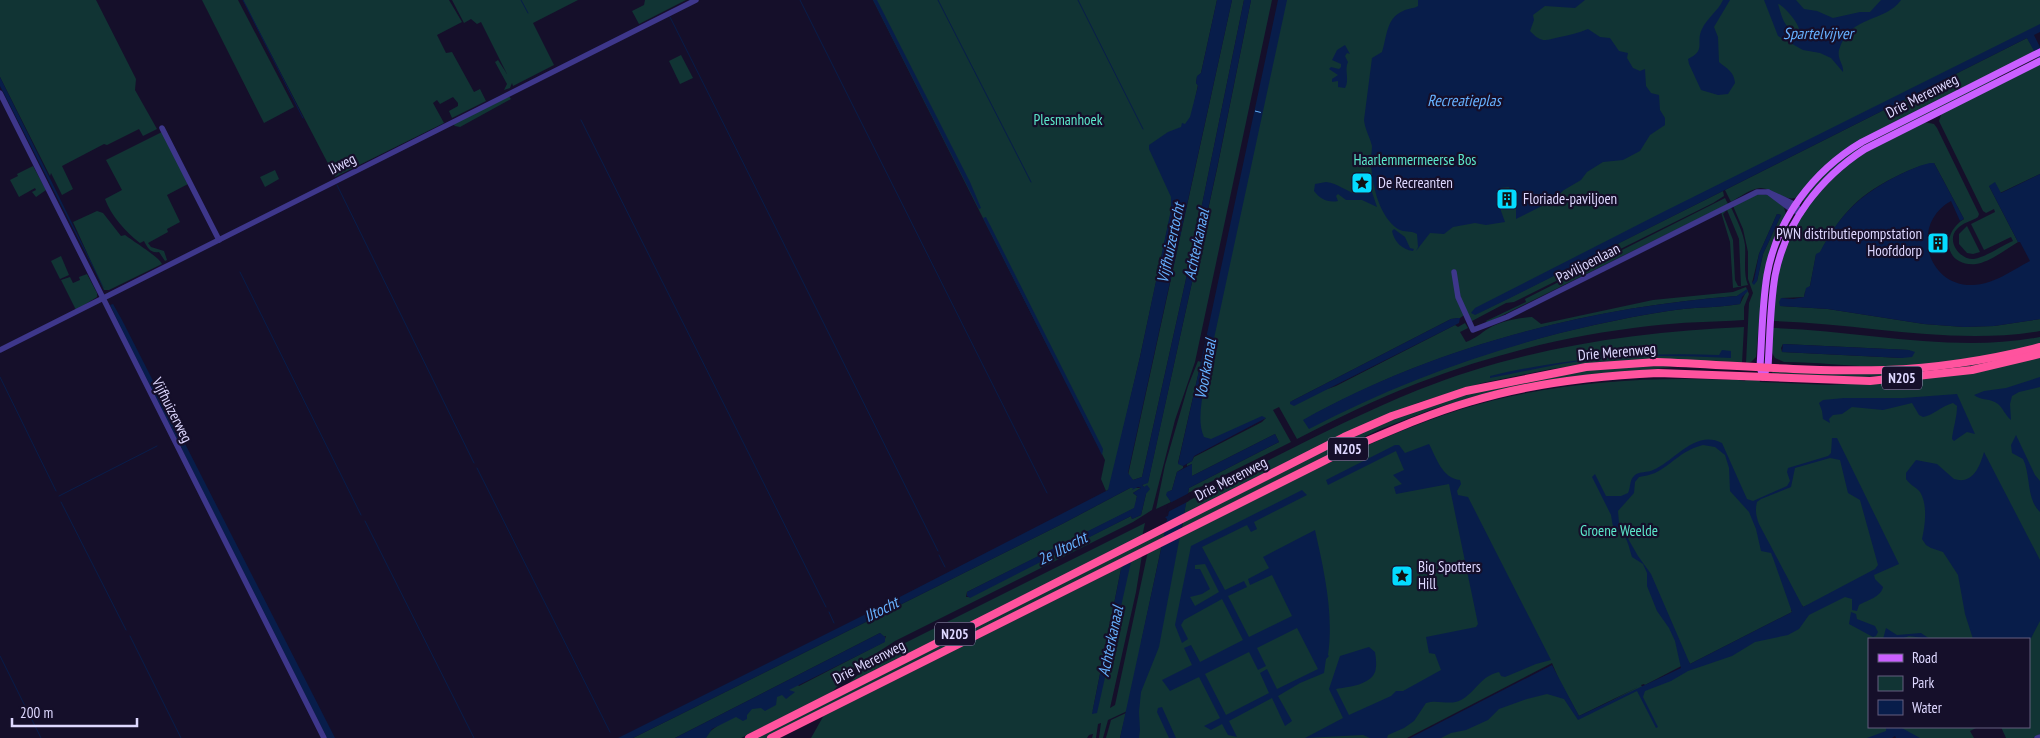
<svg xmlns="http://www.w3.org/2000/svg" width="2040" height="738" viewBox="0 0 2040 738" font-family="'PT Sans Narrow',sans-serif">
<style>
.green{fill:#113434;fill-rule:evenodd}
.water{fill:#081d4a;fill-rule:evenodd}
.pier{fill:#150f2a}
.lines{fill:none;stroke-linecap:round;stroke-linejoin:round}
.stream{stroke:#081d4a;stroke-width:1}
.ferry{stroke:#66b1ff;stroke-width:1;stroke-dasharray:6 5;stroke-linecap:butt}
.minor{stroke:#3e378b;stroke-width:5.5}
.major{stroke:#ca5fff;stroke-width:7}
.highway{stroke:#ff539e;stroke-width:8}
.labels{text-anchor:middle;stroke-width:4.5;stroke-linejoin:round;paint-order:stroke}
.shield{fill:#150f2a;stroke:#a29cbf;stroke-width:1}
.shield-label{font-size:14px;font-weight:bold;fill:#ded8ff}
.street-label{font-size:15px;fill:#ded8ff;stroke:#150f2a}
.park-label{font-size:15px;fill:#5ce7ca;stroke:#150f2a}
.poi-label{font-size:15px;fill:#ded8ff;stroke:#150f2a;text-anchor:start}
.water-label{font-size:16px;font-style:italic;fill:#66b1ff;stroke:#150f2a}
</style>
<rect width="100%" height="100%" fill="#150f2a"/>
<g class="green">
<path d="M0,0H96L136,79L135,90L157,129L143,136L139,129L107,145L104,144L62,166L73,189L62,195L51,173L50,176L0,77Z"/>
<path d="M202,0H238L294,107L264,123Z"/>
<path d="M243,0H449L462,22L437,35L446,53L452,52L474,92L480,89L486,101L452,118L449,111L458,106V103L453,97L440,104L437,100L433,103L444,123L335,177Z"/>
<path d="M452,0H578L533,23L554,65L513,86L512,83L510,88L504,90L507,84L495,62L498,60L507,74L481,22L477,24L471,19L464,23Z"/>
<path d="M645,0H686L639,24L632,11L644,5Z"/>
<path d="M873,0H1217L1201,73L1197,77L1196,83L1198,85L1140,357L1113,473L1109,489L1106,491L1101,479L1105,460Z"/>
<path d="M1232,0H1244L1196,234L1142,477L1133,480L1128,475Z"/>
<path d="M1251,0H1272L1195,362L1175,420L1152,510L1133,522L895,641L857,666L832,692L741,738H701L724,721L751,708H761L772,699L797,684L799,686L884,642L886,636L883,637L880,633L675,738H633L1064,523L1130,488H1141L1133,493L1137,496L1135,508L967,592L966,597H969L1131,516L1132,519L1141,515L1146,494L1144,487L1142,485L1148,482L1217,169Z"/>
<path d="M1285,0H2040V26L1475,315L1723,191L1724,196L1713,203L1544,287L1514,302L1506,303L1472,321L1467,313L1460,318L1451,319L1290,402L1336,386L1455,325L1458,327L1465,323L1468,328L1460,332L1466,342C1473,339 1477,337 1483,332C1496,322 1516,318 1532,317L1541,324L1653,300L1733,292L1746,287L1749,294L1744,307V320C1713,322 1681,322 1649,326C1570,335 1492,354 1418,383C1376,399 1336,419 1297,439L1279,407L1273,410L1291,442L1188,493L1189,488L1279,442L1275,434L1192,476V464L1187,466V464L1192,461L1194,457L1262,422L1266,418L1201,446L1197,405ZM1747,290L1740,304C1716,308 1692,307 1668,311C1542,331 1422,369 1309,428L1304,420C1433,347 1590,307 1737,296Z"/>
<path d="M2027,38L2035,51L1862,140L1798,197C1785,203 1773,188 1760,188C1750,189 1740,197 1731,202L1725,190Z"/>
<path d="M681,55L693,78L680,84L669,61Z"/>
<path d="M2040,63V174L2000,193L1989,186L2018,242C2006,249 1990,262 1976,264C1946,267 1939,235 1964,219L1934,163C1917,166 1907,171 1891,179C1856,197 1838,218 1820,253L1816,255L1810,286L1805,292L1804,297L1782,298L1781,306L1828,309L1924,324L1964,327L1994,326L2040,319V331C1951,346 1862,323 1773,321C1775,303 1776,285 1779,268C1789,220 1826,177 1866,152C1884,140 1905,132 1924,122L1934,124L1937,128L1979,214L1978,217C1972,221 1962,223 1957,229C1946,240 1959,260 1974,259C1986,257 2001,246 2013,241L2011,237L1984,250L1971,224L1995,212L1994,209L1986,213L1983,211L1939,121L1942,112Z"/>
<path d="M2006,71L1989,84L1875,141L1805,202L1802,200L1820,177L1851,152Z"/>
<path d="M509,96L511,99L460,127L455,126L453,124Z"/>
<path d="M162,132L188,184L167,195L180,222L167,229L168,232L148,243L151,247L164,251L167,260L165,261L159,252C151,254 147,247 144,241L140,243C126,232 111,216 105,199L122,190L106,160Z"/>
<path d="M33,166L46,190L36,197L32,192L36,190L35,188L19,197L10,180L18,176L17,174Z"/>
<path d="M275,170L279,179L265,187L260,177Z"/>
<path d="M1758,194L1769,195L1784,207L1786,215L1778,233L1759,321L1756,357L1751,362L1746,363L1749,303L1753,293L1748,279V252L1743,229L1733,206ZM1777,214L1781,215L1763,254L1757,281L1752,283L1759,254Z"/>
<path d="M1725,198L1728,204L1487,323L1486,321L1526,302L1525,299Z"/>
<path d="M1731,207C1736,219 1743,231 1745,245C1746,258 1743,273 1748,285L1733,288L1730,242L1721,212ZM1727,210L1739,239L1741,286H1738L1735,280L1733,240L1723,214Z"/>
<path d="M97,211L103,213L121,236L125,235C134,242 158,256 162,264L109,290H104L73,222Z"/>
<path d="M1967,226L1980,252L1973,254L1967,253L1959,244V234Z"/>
<path d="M61,256L69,275L60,279L51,261Z"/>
<path d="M87,274L97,293V297L76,310L61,280L70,277L73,283L80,280L79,277Z"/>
<path d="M1744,327L1742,363L1615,361L1551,369L1482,383L1420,402L1383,417L1184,514L1186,502C1263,464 1339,422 1418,390C1522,348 1633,332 1744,327Z"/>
<path d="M1772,328C1861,330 1952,354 2040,337V344C1988,356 1934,367 1880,367C1848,366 1816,362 1784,362L1775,358L1771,351ZM1783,344L1909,350L1902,358L1782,352L1781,348Z"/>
<path d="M2040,349L1990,364L1930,373L1862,377L1773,374L1770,369L1867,372Z"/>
<path d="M2040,356V734L2033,738H2006L2001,727H2029V639H1869V727H1978L1970,731L1974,738H1897L1893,731L1880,738H1412L1553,673L1578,718L1638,687L1579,716L1560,682L1552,663L1407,738H1138V706L1108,720L1103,738H1099L1101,723L1098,724L1096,738H1092L1093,734L1089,735L1087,738H811L824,715L1107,574L1117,565L1142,555L1136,592L1110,708L1115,705L1148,551L1162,544L1141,643L1181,534L1326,462L1327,464C1371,443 1415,424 1462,409C1548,383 1640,376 1730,380L1731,379L1745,381L1746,379H1759L1760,382L1829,385L1900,381ZM1130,562L1092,714L1121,569ZM1874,578L1875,580L1643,688L1641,685L1644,684L1645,685L1689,662L1690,664L1792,612L1791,610L1802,605L1803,607Z"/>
<path d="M1198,361L1201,362L1178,463L1183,466V468L1177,472L1172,490L1168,492L1167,495L1171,502L1156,509L1165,465L1188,386Z"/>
<path d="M1649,365L1683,366L1557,379L1486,393L1433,409L1378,430L1182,528L1183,522C1262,482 1340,438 1423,407C1493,382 1574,368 1649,365Z"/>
<path d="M1145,523L1142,537L848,684L862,671L899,646Z"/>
<path d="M1165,531L1164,537L767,738H754Z"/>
<path d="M1126,713L1120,738H1106L1111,720Z"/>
</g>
<g class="water">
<path d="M873,0H877L970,182L981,208L979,209Z"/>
<path d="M1217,0H1232L1128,473L1133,480L1142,477L1196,234L1244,0H1251L1217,168L1148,483L1142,485L1144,487L1147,485L1150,489L1146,494L1141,515L1132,519L1131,516L970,598L967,596V592L1134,508L1137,496L1133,493L1141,488L1138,487L1132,490L1133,488H1130L1064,523L633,738H618L890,602L1108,490L1140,357L1171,210V197L1149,149V145L1168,132L1181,127L1182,123L1185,124L1190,117L1198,86L1196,83L1197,76L1201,73Z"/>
<path d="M1278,0H1287L1204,385C1202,401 1197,422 1204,437L1211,439L1262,416L1266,418L1194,456L1192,461L1183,466L1178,464L1201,362Z"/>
<path d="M1418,0H1585L1575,8L1545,6L1533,15L1534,20L1530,31C1542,44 1546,40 1560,37C1570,35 1578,33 1588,29L1600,37L1610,38L1619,51L1628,53L1627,58L1633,68L1640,71L1645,69L1646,86L1651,93L1659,95L1660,110L1665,118V125L1650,135L1640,151L1623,160L1603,162L1587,172L1581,180L1564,190L1552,201L1516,219V208L1509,187L1501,188V211L1505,222L1486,225L1475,223L1453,227L1444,234L1430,233L1416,251L1418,247L1417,234C1410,230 1405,233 1398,229C1379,216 1373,187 1371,166C1370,159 1372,153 1372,146C1370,137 1365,130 1364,120L1372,58L1382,52C1387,37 1386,18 1403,11C1408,8 1413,9 1418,6Z"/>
<path d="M1723,0H1730L1714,27L1718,37L1719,62C1727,69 1734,71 1735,83L1728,94L1718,95L1701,90L1689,64L1688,59C1707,50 1695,43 1702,29C1707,18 1718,11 1723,0Z"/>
<path d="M1764,0H1796L1804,9L1817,11L1833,18L1860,12H1870L1881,0H1901C1885,23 1850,14 1839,50C1837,60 1844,64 1843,72L1831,58L1820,53L1803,50L1778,36ZM1778,4C1783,5 1798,22 1799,29L1797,32C1783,28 1782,16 1778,4Z"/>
<path d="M2040,24V32L2034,35L2040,47V62L2027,38L1510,298L1475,315L1471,313L1475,308L1665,211Z"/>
<path d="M1345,45L1350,54L1347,53L1345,56L1348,62C1344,70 1350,80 1345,88L1338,87V81L1332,82V79L1338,75L1329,69L1331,67L1339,69L1341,67V64L1332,60L1337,50Z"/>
<path d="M0,77L104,288H105L103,287L0,86Z"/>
<path d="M1930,163H1934L1964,219L1960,221L1951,201C1910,223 1926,287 1973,285C1992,285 2013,270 2030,261L2020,242H2018L1989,186L1995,182L2001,193L2040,174V319L1994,326L1964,327L1924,324L1828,309L1780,306L1779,302L1781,298L1793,299L1804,297L1806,288L1810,286L1816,254L1820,252C1839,216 1858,196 1895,177C1907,171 1917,166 1930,163Z"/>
<path d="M1326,182C1338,183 1346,192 1358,194L1370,186L1377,207L1362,200H1346L1338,194L1336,196L1338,201C1328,203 1320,199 1314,191L1315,184Z"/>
<path d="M1777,214L1781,215L1763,254L1757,281L1754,285L1752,283L1754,280L1759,254Z"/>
<path d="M986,217L1103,449L1102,455L983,218Z"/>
<path d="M1394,229L1405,237L1410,248L1414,249L1413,251C1402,250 1394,241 1392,231Z"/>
<path d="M1747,289L1748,291L1742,297L1740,304C1716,308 1692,307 1668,311C1542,331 1422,370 1309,429L1303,420C1433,347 1589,307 1737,296Z"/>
<path d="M113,304L122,320L335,738H327L124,334L110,305Z"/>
<path d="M1458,318H1460L1459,323L1294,406L1290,404V402L1451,319Z"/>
<path d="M1783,344L1909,350L1915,352L1912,357L1902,358L1782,352Z"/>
<path d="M1722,350L1731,351V358C1692,356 1654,355 1615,357C1573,360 1532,370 1490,378V376C1566,358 1642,352 1719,355Z"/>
<path d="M2040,377V387L2019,392L2012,396L2010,404L2011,420C2005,415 2003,408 1998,404C1991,398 1981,401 1974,395L1984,391L2006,388Z"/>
<path d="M1957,394L1975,434L1967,432L1954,441L1952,439C1953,428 1957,418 1957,406L1953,403C1941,406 1934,415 1923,417L1919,415L1912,403L1883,410L1852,407L1842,414L1833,415L1829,419L1830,423L1823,419L1822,411L1819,403L1823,400L1844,398H1903Z"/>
<path d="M1275,434L1279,442L1189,488L1159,647L1141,692L1139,712L1140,730L1139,738H1120L1165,531L1167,519L1165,517L1168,516L1171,502L1166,495L1167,492L1172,490L1177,472L1192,464V476Z"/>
<path d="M2016,435L2035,475L2040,481V512C2026,499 2031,475 2023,459L2012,453L2011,445Z"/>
<path d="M1832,438H1837L1899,564L1874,575L1875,579L1883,587C1881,597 1868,600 1859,605L1857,611L1852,610V599L1845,597L1809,615L1799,629L1788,635L1755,642L1732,656L1688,671L1671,681L1645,691L1643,697L1658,727L1656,728L1637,691L1578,720L1564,699L1547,694L1527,699L1499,709L1488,720L1466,730L1451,733L1441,738H1410L1552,665L1579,716L1681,668L1675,641L1669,628L1657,611L1647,586V573L1643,564L1632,557C1628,544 1627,533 1613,527L1611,515L1592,477L1595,474L1606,496H1621L1628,493C1631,487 1629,480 1635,475C1640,471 1647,473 1653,470C1675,461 1695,429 1722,443L1747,499L1753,501L1787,486L1790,481L1787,472L1788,468L1828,456L1831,453ZM1703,445L1715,447L1725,455L1729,468L1730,491L1749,512L1756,529L1761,551L1771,553L1773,558L1792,612L1690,664L1651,574L1638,556L1619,523L1618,511L1634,493L1635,482L1639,477C1644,476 1650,475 1655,473C1673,464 1680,451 1703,445ZM1830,458L1840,460L1848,493L1860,500L1878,565L1875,569L1803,607L1759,524C1756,516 1755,510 1757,502L1761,499L1791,487L1795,468Z"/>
<path d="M1429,444C1437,459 1442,478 1460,480L1461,484L1457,491L1458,495L1468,497L1551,660L1536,664L1505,677L1501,676L1499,672C1479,677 1476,692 1461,700C1450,706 1438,699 1426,703L1414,721L1404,728L1388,735L1387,738H1370L1363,735L1305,738L1343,718L1329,689L1340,656L1369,647L1375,652C1376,658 1377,666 1375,672C1370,685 1348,687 1336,689L1349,715L1391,696L1396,691H1403L1441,670L1435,654L1429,653L1426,637L1476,627L1478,624L1449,484L1396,494L1394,487L1402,484L1393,475L1404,470L1396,451L1328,485L1326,480L1395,445H1399L1405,453Z"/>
<path d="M1984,452L2040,560V621L2029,642V639H1973L1965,614L1958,575L1943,552L1931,548L1926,545L1922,539C1925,526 1928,505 1920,492C1916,487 1910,485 1906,479V473L1916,460L1937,464L1954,479C1973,485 1980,466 1984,452Z"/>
<path d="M1302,490L1307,495L1254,522L1257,529L1251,532L1247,525L1202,547L1225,590L1244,581L1247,587L1228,596L1249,637L1292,616L1272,575L1250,585L1248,579L1269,568L1263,557L1315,530C1324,571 1334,613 1328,655L1329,656L1326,659L1324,673L1300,683L1278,696L1292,721L1285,726L1272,698L1229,721L1237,737L1228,735L1222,724L1211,730L1204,726L1220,718L1199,677L1170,691L1162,680L1192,665L1184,648L1191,645L1200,662L1243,640L1222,599L1184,620L1181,625L1188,639L1182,643L1175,625L1191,546ZM1205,564L1219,592L1195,606L1190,597L1202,594L1210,589L1200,569H1195V565ZM1297,628L1318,669L1277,689L1267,669L1260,673L1269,693L1226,715L1205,674L1249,652L1258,670L1266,666L1257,648Z"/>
<path d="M1131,562L1097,713L1092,714L1121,569L1124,565Z"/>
<path d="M1851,612L1856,614L1857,619L1875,626L1878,632L1876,636L1873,637L1849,624Z"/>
<path d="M1886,628L1897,635L1921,633L1930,639L1909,636L1901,639H1883Z"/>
<path d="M880,633L885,637V642L789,690L795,692L786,699L782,695L777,697L776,705L765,711L761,708L752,709L747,715V719L743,721L736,717L712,729L706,738H675Z"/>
<path d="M1162,707L1176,738H1169L1157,712L1158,708Z"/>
<path d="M1886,727H1900L1920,738H1896L1895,736L1892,738H1867L1886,731Z"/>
</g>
<path class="pier" d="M1191,492L1189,501L1166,513L1168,504Z"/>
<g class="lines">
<g class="stream">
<path d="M243,0L303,118"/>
<path d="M521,0L528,13"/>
<path d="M800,0L1047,493"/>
<path d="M938,0L1031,182"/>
<path d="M1078,0L1143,129"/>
<path d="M670,17L938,551"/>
<path d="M581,120L826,607"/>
<path d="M337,185L474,463"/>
<path d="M240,272L361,515"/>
<path d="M0,377L56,491"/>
<path d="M477,468L610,732"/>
<path d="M59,496L157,446"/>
<path d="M61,502L126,630"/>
<path d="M365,521L474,738"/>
<path d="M939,555L945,567"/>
<path d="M829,612L834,623"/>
<path d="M130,636L181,738"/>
<path d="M0,656L41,738"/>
</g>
<path class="ferry" d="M1255,111L1263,113"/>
<g class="minor">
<path d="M0,93L324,738"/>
<path d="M162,128L219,240"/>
<path d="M1768,192L1796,205L1801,213L1792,210Z"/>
<path d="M1454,272L1458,297L1473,330L1507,317L1757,192H1768"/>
<path d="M0,350L696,0"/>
<path d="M2037,738L2040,737"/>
</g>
<g class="major">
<path d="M1765,372L1768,367C1770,337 1770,306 1775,276C1785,223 1820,178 1865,149L2040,61"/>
<path d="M1763,377L1760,367C1762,337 1762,306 1767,275C1777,219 1813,171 1862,142L2040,52"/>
</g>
<g class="highway">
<path d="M749,738L1344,437L1392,416L1466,391L1586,367L1657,362C1733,365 1809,372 1885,370C1937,368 1989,360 2040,347"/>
<path d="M771,738L1348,449C1388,432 1428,414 1469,402C1530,383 1594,376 1658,373L1870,381L1972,370L2040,354"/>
</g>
</g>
<defs>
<g id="sight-square" transform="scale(1.125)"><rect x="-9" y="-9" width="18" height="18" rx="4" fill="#04dbff" stroke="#150f2a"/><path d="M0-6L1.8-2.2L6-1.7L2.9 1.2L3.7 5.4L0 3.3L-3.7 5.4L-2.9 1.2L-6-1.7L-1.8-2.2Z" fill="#111"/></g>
<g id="building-square" transform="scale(1.125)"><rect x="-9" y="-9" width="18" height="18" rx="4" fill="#04dbff" stroke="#150f2a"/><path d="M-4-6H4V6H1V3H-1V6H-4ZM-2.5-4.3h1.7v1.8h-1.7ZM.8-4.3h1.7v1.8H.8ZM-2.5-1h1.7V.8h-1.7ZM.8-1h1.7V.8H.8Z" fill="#111"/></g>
</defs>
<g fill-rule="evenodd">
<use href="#sight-square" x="1362" y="183"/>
<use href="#building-square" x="1507" y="199"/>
<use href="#building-square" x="1938" y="243"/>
<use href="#sight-square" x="1402" y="576"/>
</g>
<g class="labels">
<g class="shield">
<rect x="1882" y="366.5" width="40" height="23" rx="4"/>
<rect x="1328" y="437.5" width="40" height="23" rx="4"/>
<rect x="935" y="622.5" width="40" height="23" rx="4"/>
</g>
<g class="shield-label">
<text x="1902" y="383">N205</text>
<text x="1348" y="454">N205</text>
<text x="955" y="639">N205</text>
</g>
<g class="street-label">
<text transform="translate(1922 96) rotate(-27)" y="5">Drie Merenweg</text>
<text transform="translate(342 164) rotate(-27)" y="5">IJweg</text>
<text transform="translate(1588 263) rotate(-27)" y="5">Paviljoenlaan</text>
<text transform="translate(1617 352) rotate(-5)" y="5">Drie Merenweg</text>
<text transform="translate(172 410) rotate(63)" y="5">Vijfhuizerweg</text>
<text transform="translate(1231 479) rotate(-27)" y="5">Drie Merenweg</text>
<text transform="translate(869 662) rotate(-27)" y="5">Drie Merenweg</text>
</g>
<g class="park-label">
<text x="1068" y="125">Plesmanhoek</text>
<text x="1415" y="165">Haarlemmermeerse Bos</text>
<text x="1619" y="536">Groene Weelde</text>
</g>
<g class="poi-label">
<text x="1378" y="188">De Recreanten</text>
<text x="1523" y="204">Floriade-paviljoen</text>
<text x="1922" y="239" text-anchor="end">PWN distributiepompstation<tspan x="1922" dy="17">Hoofddorp</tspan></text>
<text x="1418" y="572">Big Spotters<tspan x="1418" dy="17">Hill</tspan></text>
</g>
<g class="water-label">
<text x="1818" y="39">Spartelvijver</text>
<text x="1464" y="106">Recreatieplas</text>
<text transform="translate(1170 243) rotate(-78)" y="6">Vijfhuizertocht</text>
<text transform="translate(1196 244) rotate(-78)" y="6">Achterkanaal</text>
<text transform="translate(1205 369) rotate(-80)" y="6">Voorkanaal</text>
<text transform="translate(1062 548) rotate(-27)" y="6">2e IJtocht</text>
<text transform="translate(881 609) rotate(-27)" y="6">IJtocht</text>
<text transform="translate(1110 641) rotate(-78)" y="6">Achterkanaal</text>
</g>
</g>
<rect x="1868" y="638" width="162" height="90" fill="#150f2a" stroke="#655f7f"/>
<rect x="1878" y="654" width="25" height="8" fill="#ca5fff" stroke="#655f7f"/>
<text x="1912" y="663" font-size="15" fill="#ded8ff">Road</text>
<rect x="1878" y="676" width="25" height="15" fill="#113434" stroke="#655f7f"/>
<text x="1912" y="688" font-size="15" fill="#ded8ff">Park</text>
<rect x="1878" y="700" width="25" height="15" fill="#081d4a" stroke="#655f7f"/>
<text x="1912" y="713" font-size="15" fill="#ded8ff">Water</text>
<path d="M12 718v8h125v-8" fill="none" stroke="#ded8ff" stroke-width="2.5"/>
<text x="20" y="718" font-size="15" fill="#ded8ff" stroke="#150f2a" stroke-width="4" paint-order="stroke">200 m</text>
</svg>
